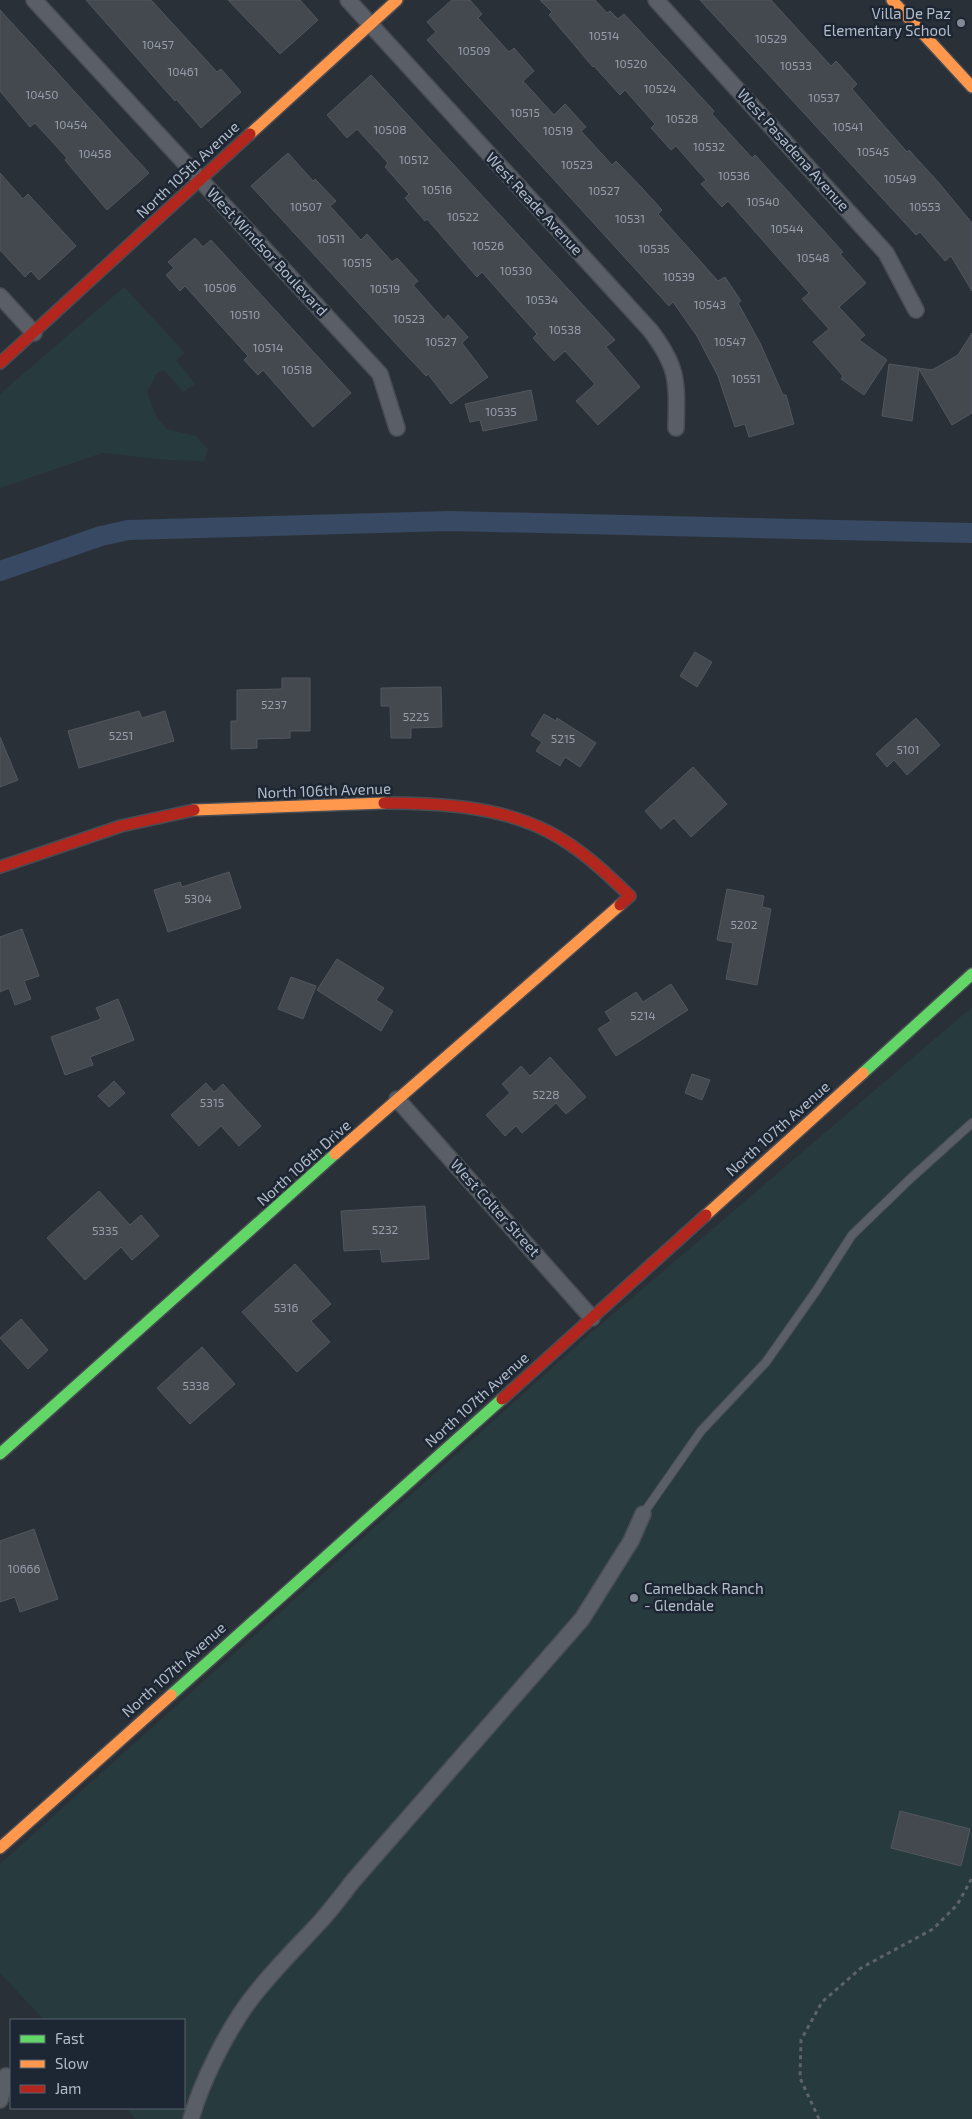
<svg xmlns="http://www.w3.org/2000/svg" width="972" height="2119" viewBox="0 0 972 2119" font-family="'Exo 2',sans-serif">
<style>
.green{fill:#273a3e}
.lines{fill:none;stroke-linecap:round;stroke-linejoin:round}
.canal{stroke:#384963;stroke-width:20}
.building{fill:#444950;stroke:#52575f}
.lane-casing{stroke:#484c53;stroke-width:10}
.street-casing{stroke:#484c53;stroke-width:18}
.fast-casing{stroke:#484c53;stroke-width:14}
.slow-casing{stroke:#484c53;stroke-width:14}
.jam-casing{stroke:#484c53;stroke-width:14}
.path{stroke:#5d636a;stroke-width:3;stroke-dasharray:4 4;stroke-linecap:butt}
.lane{stroke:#5a5e66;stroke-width:8}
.street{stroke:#5a5e66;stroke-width:15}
.fast{stroke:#63d668;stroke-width:11}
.slow{stroke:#ff974d;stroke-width:11}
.jam{stroke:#b3261e;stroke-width:11}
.poi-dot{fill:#848b96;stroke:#1d2633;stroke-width:2}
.labels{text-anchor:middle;stroke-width:5;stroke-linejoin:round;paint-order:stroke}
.number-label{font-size:12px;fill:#989fab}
.poi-label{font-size:15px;fill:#b4bcc9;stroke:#1d2633;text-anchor:end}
.street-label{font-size:15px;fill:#b4bcc9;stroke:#1d2633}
</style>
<rect width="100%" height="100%" fill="#2a3038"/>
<g class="green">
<path d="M124,287L185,353L176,360L195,384L183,392L164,370L157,373L147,392L157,418L167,429L196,436L208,449L204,461L168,460L102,453L0,488V394Z"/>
<path d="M972,1007V2119H136L126,2108H184V2020H44L0,1973V1864L592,1332Z"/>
</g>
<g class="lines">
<path class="canal" d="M0,571L101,536L128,530L450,521L972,533"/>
</g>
<g class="building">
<path d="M86,0H151L217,72L221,69L241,92L201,128L176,99L175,101Z"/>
<path d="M228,0H300L318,20L280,54Z"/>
<path d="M452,0H470L482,14L478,18L509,52L514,48L534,71L523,81L554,115L565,104L586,127L581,131L612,165L616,161L642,188L662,210L658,214L718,281L725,277L741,301L738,303L760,343L783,395H786L794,424L749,437L745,424L735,427L718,376L697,336L673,302L669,306L427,40L436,32L427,22Z"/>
<path d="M540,0H595L607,13L610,11L618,19L624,14L714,111L712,114L752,158L755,155L843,252L840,254L866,283L839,307L865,335L859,340L887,360L864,395L841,379L843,376L813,342L829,329L802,299L809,293L728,201L722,207L701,184L706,180L676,146L671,150L651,128L655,124L625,90L620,95L594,66L593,67L549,15L552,12Z"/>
<path d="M700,0H771L831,66L836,61L857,84L852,89L907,152L909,150L939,183L972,223V291L951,256L945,261L920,232L916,235Z"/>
<path d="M0,10L149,173L107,210L65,160L67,158L35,123L30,127L0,91Z"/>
<path d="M371,75L615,340L606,347L640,387L598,425L576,401L595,384L565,351L554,361L533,338L537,334L482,272L477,277L427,219L425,221L405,198L409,194L385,167L388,163L357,129L347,138L327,115Z"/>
<path d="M288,153L313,181L315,179L336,201L330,206L361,240L367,234L392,262L397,258L418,281L413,285L444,320L448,315L468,337L462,343L488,377L451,404L428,374L426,376L399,347L251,186Z"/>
<path d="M0,173L23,199L28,194L76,246L39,280L31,271L25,277L0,250Z"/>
<path d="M195,238L203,247L211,240L351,393L313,427L263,370L258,375L244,360L248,356L185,286L180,291L166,275L174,268L168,262Z"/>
<path d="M972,333V413L952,425L919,369L912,421L882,416L889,364L932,370L958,355Z"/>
<path d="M531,390L537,420L483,431L480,420L470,422L465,404Z"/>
<path d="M695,652L712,662L697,687L680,676Z"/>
<path d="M282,678H310V731H290V738L257,739V748L231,749V721H237V690L282,689Z"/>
<path d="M441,687L442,727L411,728V738H391L390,706H381V688Z"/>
<path d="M139,711L142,718L165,711L174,741L79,768L68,731Z"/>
<path d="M544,714L556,721L557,718L596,743L580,767L565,757L560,766L536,751L542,742L531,735Z"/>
<path d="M916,718L940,745L907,775L894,760L887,767L876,754Z"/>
<path d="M0,737L18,780L0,787Z"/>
<path d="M693,767L727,804L691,837L674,818L661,829L645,811Z"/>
<path d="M229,872L241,908L168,932L154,890L180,882L182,887Z"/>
<path d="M727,889L764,896L762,907L771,909L757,985L726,979L733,943L717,940Z"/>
<path d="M22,929L39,976L24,981L31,999L15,1005L9,988L0,992V937Z"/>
<path d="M337,959L384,988L376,1000L393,1011L381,1031L317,990Z"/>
<path d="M291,977L316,986L303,1019L278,1009Z"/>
<path d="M671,984L688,1010L616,1056L598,1029L611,1021L605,1012L636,992L643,1002Z"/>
<path d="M118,999L134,1040L90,1057L93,1065L65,1075L51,1037L101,1019L96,1008Z"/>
<path d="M550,1057L586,1097L566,1114L556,1103L522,1133L516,1126L505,1136L486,1115L510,1093L502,1084L521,1066L530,1076Z"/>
<path d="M692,1074L710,1080L702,1100L685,1093Z"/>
<path d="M114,1081L125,1093L109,1107L98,1096Z"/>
<path d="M206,1083L214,1092L223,1084L261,1126L239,1146L221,1126L199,1146L171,1115Z"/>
<path d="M99,1191L130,1225L141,1215L159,1236L132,1260L121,1247L85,1280L47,1238Z"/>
<path d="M425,1206L429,1259L382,1262L380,1249L344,1251L341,1211Z"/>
<path d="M295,1264L331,1304L311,1321L330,1342L297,1372L242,1312Z"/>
<path d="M21,1319L48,1350L28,1369L0,1338Z"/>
<path d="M202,1347L235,1384L190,1424L157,1388Z"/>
<path d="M34,1529L58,1599L20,1612L15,1597L0,1602V1541Z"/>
<path d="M900,1811L970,1829L961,1866L891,1848Z"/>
</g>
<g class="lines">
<g class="lane-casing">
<path id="lane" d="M643,1514L701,1431L766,1362L816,1291L852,1235L910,1179L972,1123"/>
</g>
<g class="street-casing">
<g id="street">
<path d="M34,0L380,374L397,428"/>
<path d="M348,0L650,330C679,368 677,382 676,428"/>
<path d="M656,0L886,253L916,310"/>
<path d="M0,296L34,333"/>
<path d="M397,1099L592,1318"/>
<path d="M0,2100L6,2076"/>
<path d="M191,2119C201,2083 226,2033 248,2003C269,1974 295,1949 319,1923C331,1910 342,1895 353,1881L582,1619L631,1541L643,1514"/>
</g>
</g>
<g class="fast-casing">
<g id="fast">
<path d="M863,1073L972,974"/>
<path d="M0,1454L335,1154"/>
<path d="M171,1695L502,1399"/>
</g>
</g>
<g class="slow-casing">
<g id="slow">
<path d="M892,0L972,87"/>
<path d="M250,134L397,0"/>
<path d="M194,810L384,803"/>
<path d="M335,1154L620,905"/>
<path d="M706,1215L863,1073"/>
<path d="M0,1848L171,1695"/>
</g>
</g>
<g class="jam-casing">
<g id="jam">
<path d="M0,363L250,134"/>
<path d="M384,803C439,803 499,806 549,832C580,848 605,872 630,896L620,905"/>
<path d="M0,867L121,826L194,810"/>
<path d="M502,1399L706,1215"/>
</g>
</g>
<path class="path" d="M819,2119L800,2078L801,2040L822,2002L861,1968L933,1929L957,1905L972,1878"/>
<use href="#lane" class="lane"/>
<use href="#street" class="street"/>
<use href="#fast" class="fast"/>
<use href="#slow" class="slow"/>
<use href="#jam" class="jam"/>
</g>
<g class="poi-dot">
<circle cx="961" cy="23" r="5"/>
<circle cx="634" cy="1598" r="5"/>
</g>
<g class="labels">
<g class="number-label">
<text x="604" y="40">10514</text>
<text x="771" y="43">10529</text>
<text x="158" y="49">10457</text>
<text x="474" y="55">10509</text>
<text x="631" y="68">10520</text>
<text x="796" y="70">10533</text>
<text x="183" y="76">10461</text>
<text x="660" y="93">10524</text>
<text x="42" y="99">10450</text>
<text x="824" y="102">10537</text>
<text x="525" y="117">10515</text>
<text x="682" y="123">10528</text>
<text x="71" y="129">10454</text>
<text x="848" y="131">10541</text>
<text x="390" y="134">10508</text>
<text x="558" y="135">10519</text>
<text x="709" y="151">10532</text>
<text x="873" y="156">10545</text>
<text x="95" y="158">10458</text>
<text x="414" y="164">10512</text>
<text x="577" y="169">10523</text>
<text x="734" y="180">10536</text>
<text x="900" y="183">10549</text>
<text x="437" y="194">10516</text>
<text x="604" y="195">10527</text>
<text x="763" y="206">10540</text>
<text x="306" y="211">10507</text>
<text x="925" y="211">10553</text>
<text x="463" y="221">10522</text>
<text x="630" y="223">10531</text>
<text x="787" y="233">10544</text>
<text x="331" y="243">10511</text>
<text x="488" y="250">10526</text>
<text x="654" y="253">10535</text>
<text x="813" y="262">10548</text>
<text x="357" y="267">10515</text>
<text x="516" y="275">10530</text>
<text x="679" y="281">10539</text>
<text x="220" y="292">10506</text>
<text x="385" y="293">10519</text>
<text x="542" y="304">10534</text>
<text x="710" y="309">10543</text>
<text x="245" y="319">10510</text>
<text x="409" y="323">10523</text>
<text x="565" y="334">10538</text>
<text x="441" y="346">10527</text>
<text x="730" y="346">10547</text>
<text x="268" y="352">10514</text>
<text x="297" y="374">10518</text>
<text x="746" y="383">10551</text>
<text x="501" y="416">10535</text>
<text x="274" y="709">5237</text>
<text x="416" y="721">5225</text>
<text x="121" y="740">5251</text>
<text x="563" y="743">5215</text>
<text x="908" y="754">5101</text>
<text x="198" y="903">5304</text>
<text x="744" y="929">5202</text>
<text x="643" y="1020">5214</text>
<text x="546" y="1099">5228</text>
<text x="212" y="1107">5315</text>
<text x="385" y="1234">5232</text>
<text x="105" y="1235">5335</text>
<text x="286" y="1312">5316</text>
<text x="196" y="1390">5338</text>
<text x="24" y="1573">10666</text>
</g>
<g class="poi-label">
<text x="951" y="19">Villa De Paz<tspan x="951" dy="17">Elementary School</tspan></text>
<text x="644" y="1594" text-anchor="start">Camelback Ranch<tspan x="644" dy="17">- Glendale</tspan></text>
</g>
<g class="street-label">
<text transform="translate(793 150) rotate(48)" y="5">West Pasadena Avenue</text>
<text transform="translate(188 170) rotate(-43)" y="5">North 105th Avenue</text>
<text transform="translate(534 204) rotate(47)" y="5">West Reade Avenue</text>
<text transform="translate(267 252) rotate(47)" y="5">West Windsor Boulevard</text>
<text transform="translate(324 791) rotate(-2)" y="5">North 106th Avenue</text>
<text transform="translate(778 1129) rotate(-42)" y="5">North 107th Avenue</text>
<text transform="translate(304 1163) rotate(-42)" y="5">North 106th Drive</text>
<text transform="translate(495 1208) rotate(48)" y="5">West Colter Street</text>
<text transform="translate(477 1400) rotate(-42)" y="5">North 107th Avenue</text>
<text transform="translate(174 1670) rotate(-42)" y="5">North 107th Avenue</text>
</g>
</g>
<rect x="10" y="2019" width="175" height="90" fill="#1d2633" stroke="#59626f"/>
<rect x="20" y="2035" width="25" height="8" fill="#63d668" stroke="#59626f"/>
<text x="55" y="2044" font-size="15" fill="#b4bcc9">Fast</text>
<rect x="20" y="2060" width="25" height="8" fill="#ff974d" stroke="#59626f"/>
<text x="55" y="2069" font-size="15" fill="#b4bcc9">Slow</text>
<rect x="20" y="2085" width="25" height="8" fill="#b3261e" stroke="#59626f"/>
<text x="55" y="2094" font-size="15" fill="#b4bcc9">Jam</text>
</svg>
